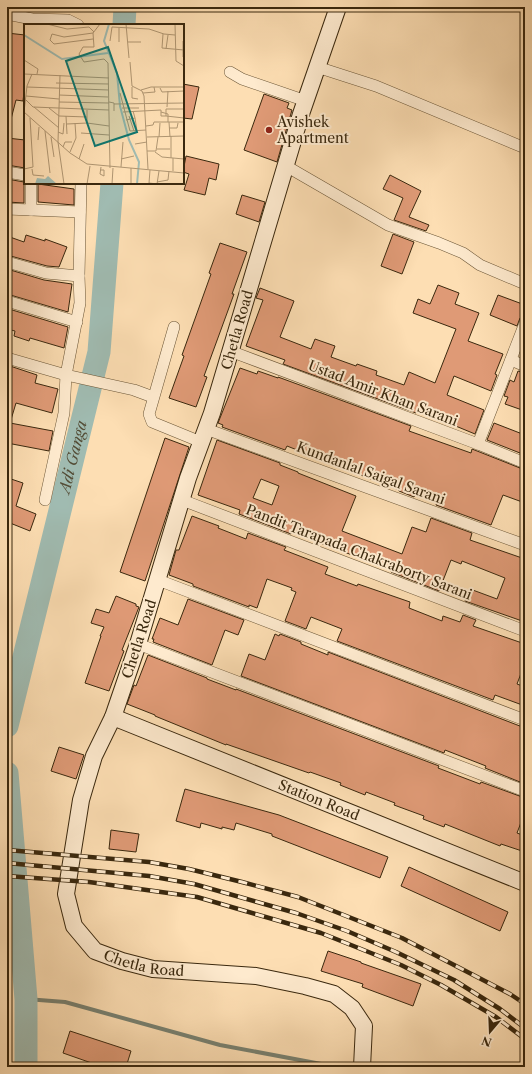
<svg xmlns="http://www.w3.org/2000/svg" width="532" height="1074" viewBox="0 0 532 1074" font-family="'Libre Caslon Text',serif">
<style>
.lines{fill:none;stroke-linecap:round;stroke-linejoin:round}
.stream{stroke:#778070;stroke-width:4}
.river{stroke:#a0bbb1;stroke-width:23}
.building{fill:#df9a76;stroke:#3a280e;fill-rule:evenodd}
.street-casing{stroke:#6b5637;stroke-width:12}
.secondary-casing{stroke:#3a280e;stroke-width:18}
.street{stroke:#feeace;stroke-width:11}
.secondary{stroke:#feeace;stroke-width:16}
.rail-casing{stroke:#3a280e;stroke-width:4.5}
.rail{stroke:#feeace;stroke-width:3;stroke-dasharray:9;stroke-linecap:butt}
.poi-dot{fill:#8f2418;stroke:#feeace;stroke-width:1.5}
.labels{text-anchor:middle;stroke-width:4;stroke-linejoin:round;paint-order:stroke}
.poi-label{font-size:14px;fill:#3a280e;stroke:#feeace;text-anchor:start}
.street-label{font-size:14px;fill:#3a280e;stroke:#feeace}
.water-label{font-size:15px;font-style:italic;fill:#544d37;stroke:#feeace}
.inset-river{fill:none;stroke:#a0bbb1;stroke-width:2}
.inset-road{fill:none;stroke:#af9571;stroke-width:1}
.view{fill:#0f766e;fill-opacity:0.15;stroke:#0f766e;stroke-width:2}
.inset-edge{fill:none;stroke:#3a280e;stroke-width:2}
</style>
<rect width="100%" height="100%" fill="#fddeb3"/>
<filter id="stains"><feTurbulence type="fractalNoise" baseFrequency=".005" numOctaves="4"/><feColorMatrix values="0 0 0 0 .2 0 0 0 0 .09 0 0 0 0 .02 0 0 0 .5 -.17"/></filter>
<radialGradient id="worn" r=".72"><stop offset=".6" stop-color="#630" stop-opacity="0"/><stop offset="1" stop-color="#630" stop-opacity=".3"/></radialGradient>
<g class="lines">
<path class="stream" d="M26,999L65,1002L220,1045L337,1067"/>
<g class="river">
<path d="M124,25L125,7"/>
<path id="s1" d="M7,726L99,352L112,183"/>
<path d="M7,773L26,999V1067"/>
</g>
</g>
<g class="building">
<path d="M7,33L25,35L24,79L25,80V84L23,101L16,100L10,123L7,122Z"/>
<path d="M183,84L199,87L192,119L183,118Z"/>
<path d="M264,94L289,103L287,108L292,110L277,162L244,150Z"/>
<path d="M7,138L25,140V168L7,165Z"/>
<path d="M186,156L219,164L216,180L209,178L205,195L184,190L189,174L183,172Z"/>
<path d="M390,175L421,191L409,217L429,225L426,231L394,220L403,198L383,189Z"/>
<path d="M7,179L24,182V203L7,202Z"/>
<path d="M38,184L74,189V205L38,202Z"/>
<path d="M242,195L265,202L259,222L236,214Z"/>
<path d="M393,234L414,242L402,274L381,266Z"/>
<path d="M26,235L45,241V239L67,247L59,267L47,266L7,255V236L24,242Z"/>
<path d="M220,243L247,252L232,294H234L204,376L207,377L196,407L169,398L184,356L182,355L211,274L209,273Z"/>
<path d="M7,269L44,280L72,284L68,312L7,294Z"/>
<path d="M438,285L459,293L455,304L479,313L468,341L503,354L495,374L497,375L491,391L454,376L447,395L484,410L475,434L417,410L416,413L283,364L285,360L246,346L263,300L256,298L260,288L294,301L280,337L311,349L315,339L335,346L331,357L356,366L357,364L377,371L376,375L404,385L409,372L435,383L456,329L413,313L418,299L430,304Z"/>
<path d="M498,295L525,305V316L520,318L517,326L490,315Z"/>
<path d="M9,309L68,327L64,348L30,338L29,341L14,336L15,331L7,329V314Z"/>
<path d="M7,365L37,375L35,383L58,389L52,413L16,403L10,423L53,431L49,451L7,443Z"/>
<path d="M240,368L257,374L258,371L278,378V377L411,426L409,431L471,453L472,449L525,470V503L503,495L491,525L436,505L437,502L415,494L414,497L399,491V490L287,446L285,450L222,427L223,425L218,423Z"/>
<path d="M518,371L525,373V411L505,404L508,397L504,396L510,380L514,382Z"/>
<path d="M494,423L525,435V455L487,440Z"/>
<path d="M165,438L189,447L145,581L120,572Z"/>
<path d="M217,440L280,463V465L298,472V473L356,496L342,531L402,554L412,527L426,532L431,518L472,533L470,540L525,559V622L465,601L470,589L497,599L505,578L462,561L461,564L451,560L439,591L391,572L392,570L291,532V534L239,514L240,510L198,495ZM261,479L279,486L272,505L253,498Z"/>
<path d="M11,479L23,483L16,506L36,514L30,531L10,523L9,527H7V492Z"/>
<path d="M192,516L219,526L218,528L246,539L248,533L286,547L284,550L328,567L325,574L357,586L358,584L410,602L409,608L442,621L443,616L460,622L463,615L476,620L473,626L525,644V663L517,684L525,687V706L495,695L493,700L337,641L342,629L311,617L306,629L285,621L296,592L291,590L292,588L267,579L257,608L249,605V607L193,586V584L169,575L176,550H179Z"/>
<path d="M116,596L136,604V606L139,607L122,650L124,651L109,691L85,683L101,636H100L104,627L91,623L96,609L109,613Z"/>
<path d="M188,599L244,620L238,635L225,630L212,665L153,642L154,639H152L160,618L178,625Z"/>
<path d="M275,634L279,636L280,634L301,642V644L328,655V652L525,728V784L485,768L486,766L445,750L444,753L241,676L249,654L265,660Z"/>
<path d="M148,655L207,678V679L236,690V689L439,766L438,768L480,784L481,782L525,798V812L517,833L525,836V852L501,844L500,846L445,824L444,827L423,819L424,816L394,805L395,803L366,792L365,795L340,785L341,783L310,772L309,773L226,744V745L155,716V715L127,704L134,685L136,686Z"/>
<path d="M59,747L84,755L76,779L51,771Z"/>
<path d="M185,789L279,815L388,857L380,878L272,836V834L236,823L234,830L222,827V829L201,823L200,828L176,821Z"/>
<path d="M111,830L139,834L136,852L109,849Z"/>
<path d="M409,867L508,912L500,931L401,886Z"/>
<path d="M328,951L361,962V963L421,984L413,1006L362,987L363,984L321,971Z"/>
<path d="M70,1031L131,1051L126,1067H103L63,1053Z"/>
</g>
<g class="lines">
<g class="street-casing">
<g id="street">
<path d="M7,14L32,19L68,20L78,25"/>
<path d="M317,67L376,86L525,148"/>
<path d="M230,72L242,79L306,101"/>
<path d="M286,166L388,225L439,243L463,253L480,265L525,284"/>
<path d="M7,172L25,175"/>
<path d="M31,183V210"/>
<path d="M7,209L80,212"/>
<path d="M7,262L46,273L79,276"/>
<path d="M7,301L77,322"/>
<path d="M174,327L149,414L152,422L201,442"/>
<path d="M230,351L478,444L525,463"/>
<path d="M7,358L66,375L134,390L153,397"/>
<path d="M511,360L525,366"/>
<path d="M206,429L525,545"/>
<path d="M478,444L525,323"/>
<path d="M45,500L64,413L66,375L80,303L79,276L81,183"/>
<path d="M182,500L525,631"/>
<path d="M158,580L525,720"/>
<path d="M138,644L525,791"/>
</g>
</g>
<g class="secondary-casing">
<g id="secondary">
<path id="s2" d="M338,7L301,114L212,413L188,478L138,644L113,717L94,756L81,800L66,894L74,926L95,951L122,961L153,969L256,976L305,986L334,994L352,1008L364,1026L362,1067"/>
<path id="s3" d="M113,717L525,883"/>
</g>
</g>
<use href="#street" class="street"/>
<use href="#secondary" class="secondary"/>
<g class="rail-casing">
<g id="rail">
<path d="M7,850L149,862L189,869L242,882L298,897L402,938L510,994L525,1004"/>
<path d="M7,863L149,876L194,884L296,913L347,931L396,952L454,980L500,1009L525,1028"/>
<path d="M7,876L89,882L197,897L321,933L401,965L441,985L496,1017L525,1039"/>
</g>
</g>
<use href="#rail" class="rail"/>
</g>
<circle class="poi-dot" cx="269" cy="130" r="4"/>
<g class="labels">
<g class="poi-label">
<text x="277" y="127">Avishek<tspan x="277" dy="16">Apartment</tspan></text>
</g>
<g class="street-label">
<text transform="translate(237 330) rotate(-74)" y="5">Chetla Road</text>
<text transform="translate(383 393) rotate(21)" y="5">Ustad Amir Khan Sarani</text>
<text transform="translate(371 473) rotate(20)" y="5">Kundanlal Saigal Sarani</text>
<text transform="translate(359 552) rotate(21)" y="5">Pandit Tarapada Chakraborty Sarani</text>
<text transform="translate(139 639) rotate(-72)" y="5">Chetla Road</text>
<text dy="5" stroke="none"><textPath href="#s3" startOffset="222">Station Road</textPath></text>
<text dy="5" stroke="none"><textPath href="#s2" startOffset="1046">Chetla Road</textPath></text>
</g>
<g class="water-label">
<text dy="5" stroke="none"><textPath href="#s1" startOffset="277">Adi Ganga</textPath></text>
</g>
</g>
<g transform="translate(24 24)">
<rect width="160" height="160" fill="#fddeb3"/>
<path d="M24,152L33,160H11L13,154L21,155Z" fill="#a0bbb1"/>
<path class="inset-river" d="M85,0L80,17L93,49L96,82L105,116L115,138L113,160M0,11L38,35L84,29"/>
<path class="inset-road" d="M23,0L43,5L65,3L70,8M76,0L69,9L70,23H59L55,30L60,38L80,35L84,39L86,144M102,0L105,34M151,0L152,37L160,42M69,9L40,13L28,10L26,16L30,20L69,15M139,10L138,24L160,26M86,17L88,3L125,5L140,10L151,11M159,17V33M95,18V4M104,18H117M142,25L144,11M0,36L14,45L13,50M106,38L108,62L118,67L120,72L124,145M0,50L85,54M36,51L34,118L40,160M32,59L85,60M3,63L85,66M108,63V74L114,75M136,64L138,68L160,67M117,66L127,63H160M96,69L106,107L122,106M119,69L131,68L130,63M35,71L84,73M2,72L35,75M0,74L9,83L85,86M35,78L85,79M85,78L90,79V87M90,80L160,79M10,83L35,104M143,83L144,67M25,84L35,92L63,93M98,84H115M160,85H142V92L160,94M63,86V99L85,102M0,88L3,62L8,50M0,88L46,129L63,140L160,149M99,88L137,86V92H142M137,88L144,90V98M42,92L43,110M105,92L110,107M111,94L113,107M102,96L111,94L109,87M145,98L146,113M43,100L63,99M122,102L129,101L130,98H160M145,104H153L154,99M21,107L26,149M34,108L39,110L40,99M57,109L85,111M27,113L30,133M123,113L160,112M135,113L136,99M14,116L15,103M111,120L123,118M39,123L41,118H48M133,125H146M123,127H132L134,113M46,128L52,114L51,99M131,128L138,133L160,135M147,134V112M149,134V147M55,135L60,120M97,135L110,132M97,143L99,118M107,144V160M0,145L9,143L6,94M8,145L9,151L20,152M76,146H80V152L76,150L77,143M126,146L125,159L133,160L135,147M133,158L144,156L145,147M63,160L66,142M88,160L89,144"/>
<path class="view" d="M84,23L113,108L71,122L42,37Z"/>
<rect width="160" height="160" class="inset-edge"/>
</g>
<rect width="532" height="1074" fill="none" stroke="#fddeb3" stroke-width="24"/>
<rect x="8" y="8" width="516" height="1058" fill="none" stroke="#3a280e" stroke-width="2"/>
<rect x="12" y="12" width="508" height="1050" fill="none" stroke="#3a280e"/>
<g transform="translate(490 1032) rotate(199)" stroke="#feeace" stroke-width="3" paint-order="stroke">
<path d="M0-3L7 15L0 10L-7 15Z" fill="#3a280e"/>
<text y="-6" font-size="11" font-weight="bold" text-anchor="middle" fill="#3a280e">N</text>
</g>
<rect width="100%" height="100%" filter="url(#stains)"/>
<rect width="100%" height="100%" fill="url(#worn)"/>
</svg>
